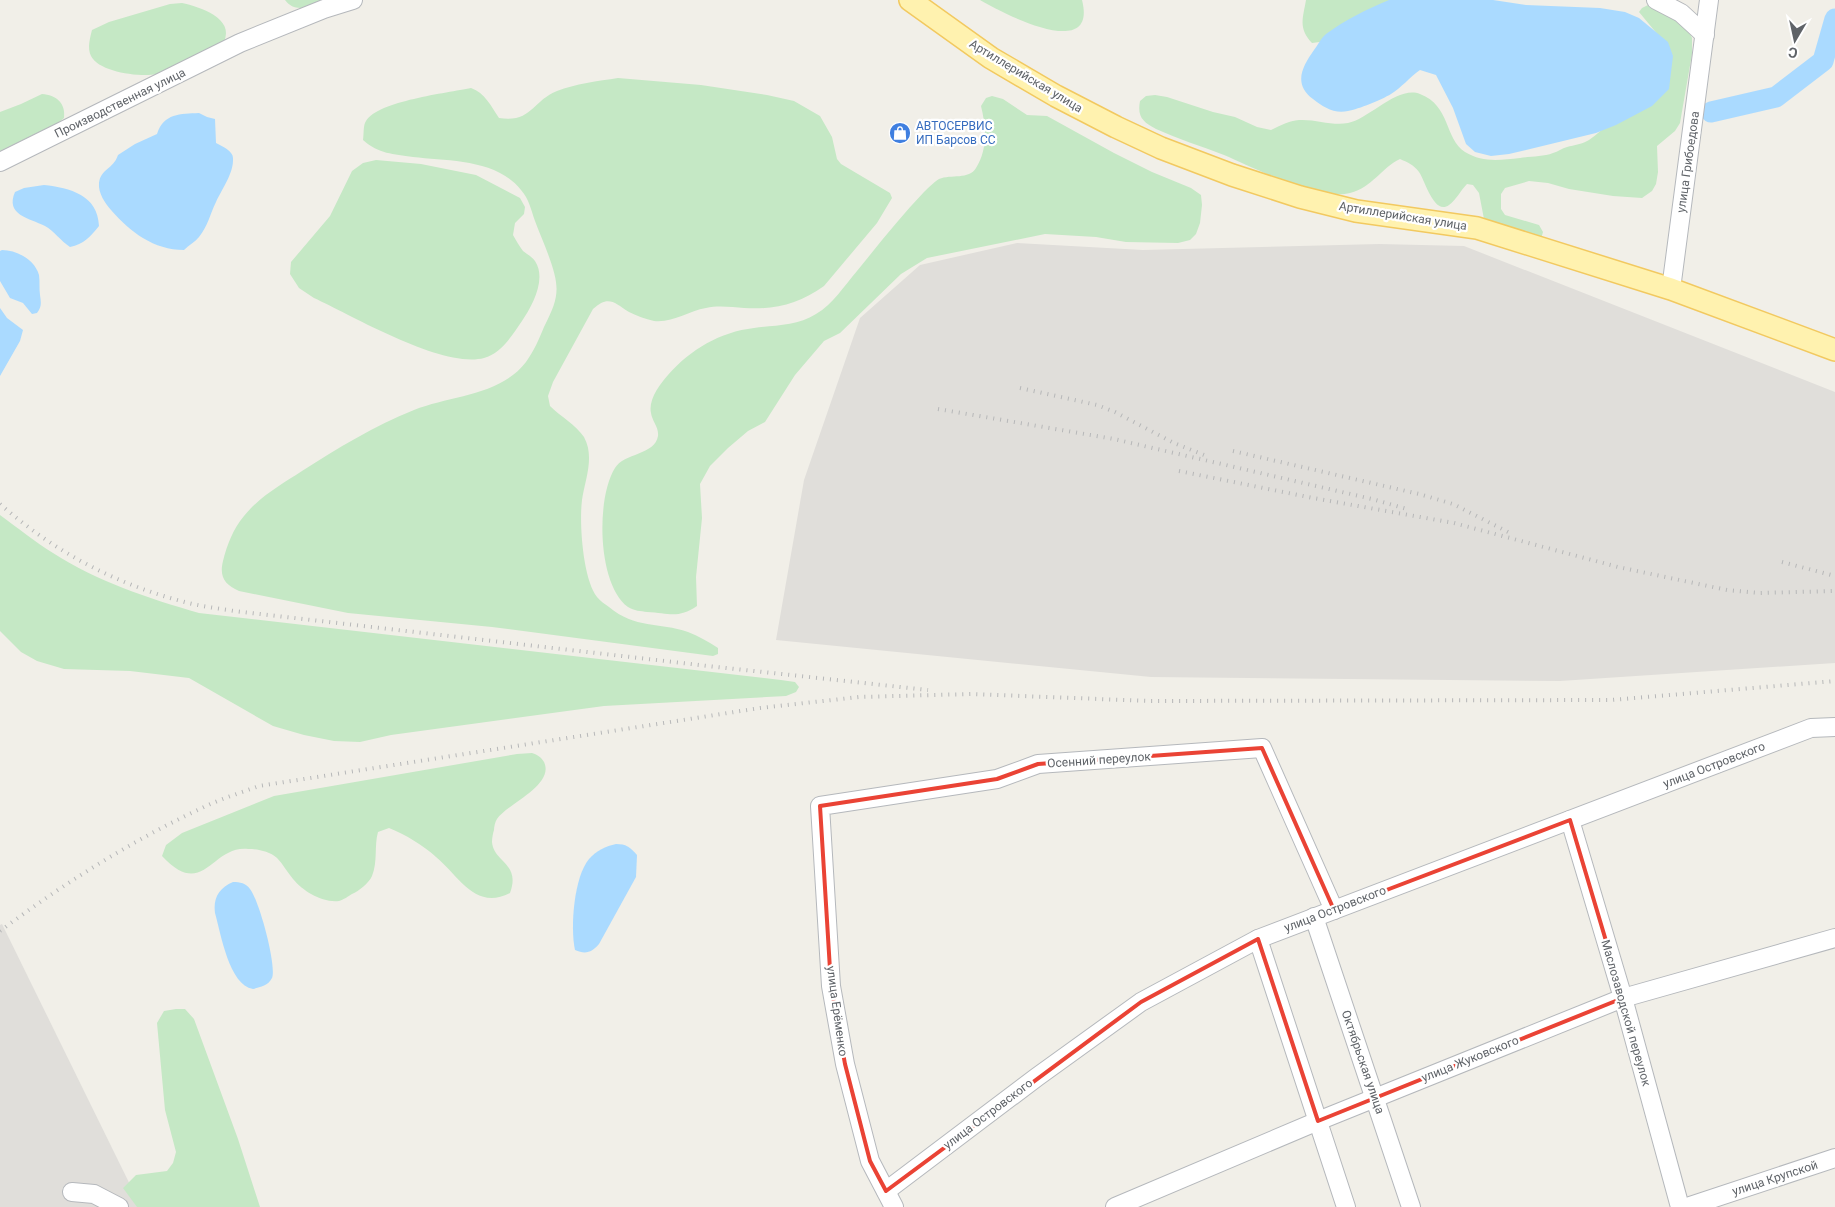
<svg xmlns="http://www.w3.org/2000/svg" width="1835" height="1207" viewBox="0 0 1835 1207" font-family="Roboto,sans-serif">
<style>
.industrial{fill:#e0deda}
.green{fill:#c5e8c5}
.water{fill:#aadaff}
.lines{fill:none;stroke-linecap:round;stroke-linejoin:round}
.river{stroke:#aadaff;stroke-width:21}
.minor-casing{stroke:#b5b8bc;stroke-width:20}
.major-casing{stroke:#f2c960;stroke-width:24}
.minor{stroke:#fff;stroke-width:18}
.major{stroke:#fff2af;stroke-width:21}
.rail{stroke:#b6b7b8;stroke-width:4;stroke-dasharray:1 6;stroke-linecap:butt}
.marked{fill:none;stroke:#ea4335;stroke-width:4;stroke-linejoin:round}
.labels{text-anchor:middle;stroke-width:4.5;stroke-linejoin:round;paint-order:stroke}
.street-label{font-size:12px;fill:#5f6368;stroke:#fff}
.shop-label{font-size:12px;fill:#366cbe;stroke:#fff;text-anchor:start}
</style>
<rect width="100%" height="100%" fill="#f1efe8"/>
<g class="industrial">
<path d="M1017,243L1143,250L1379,244L1464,246L1835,392V663L1560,681L1151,677L776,640L804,480L860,318L920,265Z"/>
<path d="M2,924L141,1207H0V925Z"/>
</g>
<g class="green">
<path d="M285,0H328C313,5 296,15 285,0Z"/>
<path d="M980,0H1082C1098,63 1002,13 980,0Z"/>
<path d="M1306,0H1473L1327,41L1312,43C1298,28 1303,18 1306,0Z"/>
<path d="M182,3C200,7 235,18 224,42C205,52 186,65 166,72C150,79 100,74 91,56C87,48 90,38 92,30L109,22L170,4Z"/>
<path d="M1648,5L1661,9L1689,31L1692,38V54L1680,123L1675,131L1657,146L1658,172L1656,184L1652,191L1642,198L1613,196L1569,189L1548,183L1529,181L1505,188L1501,194V209L1505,215L1539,225L1543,232L1541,239L1484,219L1479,193L1473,185L1467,184C1461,190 1456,200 1449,205C1434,216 1425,180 1419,172C1414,165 1407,162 1400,159C1381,168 1373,187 1350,193C1317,201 1255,168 1224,155C1201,146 1178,139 1156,129C1143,122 1137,117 1140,101L1146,96L1155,95L1167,97L1213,112L1235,117L1257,127L1271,130C1281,125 1289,121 1299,120C1316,119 1332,126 1348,123C1369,119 1398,85 1420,94C1451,106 1444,138 1465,152C1483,163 1500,160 1520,158C1531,156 1543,157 1553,153C1558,152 1562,148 1567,147C1574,145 1583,144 1589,140C1623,117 1642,76 1663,41L1639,12L1642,8Z"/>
<path d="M618,78L701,85L767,95L794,101L820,116L832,137L837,159L841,164L890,193L892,198L877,223L824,286C799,304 775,310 744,308C732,307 718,305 706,308C688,311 673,323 654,321C645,319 637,316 629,312C614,302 608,295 593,309L553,382L548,396L550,406C560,416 576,425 584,437C595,457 585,480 582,500C579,523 583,579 597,597C600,601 605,604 609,607C635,629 659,622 688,632C698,636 709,642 718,648V654L713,656L492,627L348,613L239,591C225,585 219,577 223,561C227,545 233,529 244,516C259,497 282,484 302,471C338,448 374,426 414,410C451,395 500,396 526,362C534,351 539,339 544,327C560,296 560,287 548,254C544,243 539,232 535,221C531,210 529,199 521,190C497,159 448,161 413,157C393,154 379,154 363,140C364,134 363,125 366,121C378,101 447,93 471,88C485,93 491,106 499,118C532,123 532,101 557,91C575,84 598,81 618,78Z"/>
<path d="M42,94C56,95 66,103 64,118L58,123L0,151V112L21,104Z"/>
<path d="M992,96L1003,99L1027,115L1047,116L1114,153L1152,172L1191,188L1201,195L1202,205L1200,223L1196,234L1190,240L1178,243L1126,242L1096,237L1045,234L927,258L901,274L840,333L824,341L795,375L765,422L748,431L728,448L710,466L700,484L702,518L696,577L697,606C678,619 669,613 647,612C641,611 634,611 628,607C597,584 596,498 615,468C624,453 655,455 658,436C659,427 652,421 651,413C648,400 660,384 668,375C691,349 720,332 754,328C775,325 797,326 816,314C833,304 844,286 857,271C879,244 900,217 924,192C928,188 934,182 939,179C951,174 969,180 976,168C988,149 986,126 981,106L986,98Z"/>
<path d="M376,160L421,164L476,175L520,198L525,207L524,214L515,223L513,235C516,240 519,246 523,251C527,254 532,257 535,261C547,279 532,306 522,321C513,334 501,354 484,358C443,369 353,316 314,298L299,288L290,274L291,262L330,216L352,171L363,163Z"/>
<path d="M0,515C18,528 35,542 53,553C98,582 148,598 199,613L781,680L795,682L799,687L796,692L786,696L604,706L391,735L360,742L334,741L304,735L273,726L189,678L130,671L64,669L37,661L21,652L0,631Z"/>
<path d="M532,753C538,755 541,757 544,762C555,785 507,804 497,819C495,822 494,827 494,830C493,833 492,838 492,842C494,863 521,863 510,893C475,911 459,876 436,857C423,845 406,835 389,828L378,832C374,846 378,861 372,876C369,883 359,891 352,894C349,896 343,900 339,901C322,903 303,891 293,879C287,872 283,864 277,858C269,851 257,849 248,849C211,845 204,901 162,856L166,845L182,833L274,796L517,754Z"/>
<path d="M176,1009H185L194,1019L238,1139L260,1207H137L123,1188L136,1175L167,1171L173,1163L176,1152L165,1110L157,1023L164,1011Z"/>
</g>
<g class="water">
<path d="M1389,0H1493L1526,5L1600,8L1625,12L1639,18L1668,42L1673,56L1669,89L1652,106L1616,125L1596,133L1509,154L1491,156L1475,152L1466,144L1453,108L1436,75L1420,70C1410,77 1401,88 1391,94C1381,100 1359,109 1348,111C1334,114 1323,107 1313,99C1293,84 1302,67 1314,50C1318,45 1321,38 1326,34C1345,20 1367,9 1389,0Z"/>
<path d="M199,113L207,117L215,119L216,143C222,146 233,151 233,158C234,173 222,189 216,202C210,214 208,226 199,237C195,242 189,245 184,250C154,250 130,232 111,210C105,203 98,193 99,183C101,168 113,170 118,155L135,144L157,134C164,113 180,114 199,113Z"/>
<path d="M44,185C70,188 98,195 99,226C90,237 84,244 70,247C61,241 54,231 45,226C29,218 5,215 15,192L24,188Z"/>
<path d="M2,250C17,250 35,260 39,275C40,282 39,288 40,295C41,302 42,307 37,313L32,314L23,303L10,298L0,281V251Z"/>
<path d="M0,308L7,318L23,330L20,341L0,376Z"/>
<path d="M616,844C626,844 630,847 637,855L636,877L599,944C592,952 586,955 575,950C570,927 574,877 589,859C596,851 606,846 616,844Z"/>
<path d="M233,882C240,882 246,883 250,889C259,900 277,966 272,978C268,986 260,987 253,989C229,985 221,934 215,913C213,898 219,888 233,882Z"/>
</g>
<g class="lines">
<path class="river" d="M1711,112L1776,97L1823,61L1835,19"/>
<g class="minor-casing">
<g id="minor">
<path d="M1656,0L1681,13L1705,35"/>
<path d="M0,162L240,43L324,9L353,0"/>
<path d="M1671,289L1709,0"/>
<path d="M1570,820L1623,998L1680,1207"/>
<path d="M1314,917L1411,1207"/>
<path d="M1258,939L1346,1207"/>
<path d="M886,1191L1037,1077L1141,1002L1258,939L1811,728L1835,727"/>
<path d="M72,1192L94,1194L119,1207"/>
<path d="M894,1207L870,1161L845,1064L831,986L820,806L997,779L1038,764L1262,748L1334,910"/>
<path d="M1115,1207L1318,1121L1623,998L1835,938"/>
<path d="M1687,1207L1835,1158"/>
</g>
</g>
<g class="major-casing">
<path id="major" d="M910,0L991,58L1056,96L1116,127L1161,148L1232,175L1300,197L1356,211L1477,228L1671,289L1835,350"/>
</g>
<use href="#minor" class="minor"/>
<use href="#major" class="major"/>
<g class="rail">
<path d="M1020,388L1097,405L1115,412L1174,443L1204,455"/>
<path d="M938,409L1114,439L1372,499L1407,509"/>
<path d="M1233,451L1419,494L1453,504L1512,534"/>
<path d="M1179,471L1313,498L1454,523L1618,567L1727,590L1759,593L1835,591"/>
<path d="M0,504C52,550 113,583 181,601C198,606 216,608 234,611L708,666L928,690"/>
<path d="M1782,562L1835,576"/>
<path d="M0,931C63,884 131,841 202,808C220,799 240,793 259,786L760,708L859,697L971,694L1150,701L1611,700L1835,681"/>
</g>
</g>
<path class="marked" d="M1262,748L1334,910L1570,820L1623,998L1318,1121L1258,939L1141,1002L886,1191L870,1161L845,1064L831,986L820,806L997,779L1038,764Z"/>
<defs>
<g id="shop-disc" transform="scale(1.125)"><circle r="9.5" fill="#3f7fe0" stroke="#fff"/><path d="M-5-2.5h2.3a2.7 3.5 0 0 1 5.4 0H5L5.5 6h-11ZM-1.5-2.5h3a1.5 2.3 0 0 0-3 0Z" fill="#fff"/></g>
</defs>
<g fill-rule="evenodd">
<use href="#shop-disc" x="900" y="133"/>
</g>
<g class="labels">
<g class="street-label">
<text transform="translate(1026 76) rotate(31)" y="4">Артиллерийская улица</text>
<text transform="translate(120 103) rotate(-26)" y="4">Производственная улица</text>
<text transform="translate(1688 162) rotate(-82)" y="4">улица Грибоедова</text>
<text transform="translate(1403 216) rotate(9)" y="4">Артиллерийская улица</text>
<text transform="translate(1099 760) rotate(-4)" y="4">Осенний переулок</text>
<text transform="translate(1714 765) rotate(-21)" y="4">улица Островского</text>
<text transform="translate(1335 909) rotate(-21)" y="4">улица Островского</text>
<text transform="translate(837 1011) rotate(82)" y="4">улица Ерёменко</text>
<text transform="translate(1626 1013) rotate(74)" y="4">Маслозаводской переулок</text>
<text transform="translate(1470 1059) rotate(-22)" y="4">улица Жуковского</text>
<text transform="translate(1363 1062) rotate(71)" y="4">Октябрьская улица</text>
<text transform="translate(988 1114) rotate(-37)" y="4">улица Островского</text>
<text transform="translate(1775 1178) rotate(-18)" y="4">улица Крупской</text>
</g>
<g class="shop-label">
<text x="916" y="130">АВТОСЕРВИС<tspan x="916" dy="14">ИП Барсов СС</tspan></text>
</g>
</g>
<g transform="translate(1795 40) rotate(189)" stroke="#ffffff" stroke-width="4" paint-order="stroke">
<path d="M0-4L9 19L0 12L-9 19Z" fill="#5f6368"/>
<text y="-8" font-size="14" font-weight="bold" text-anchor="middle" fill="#5f6368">С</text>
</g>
</svg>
